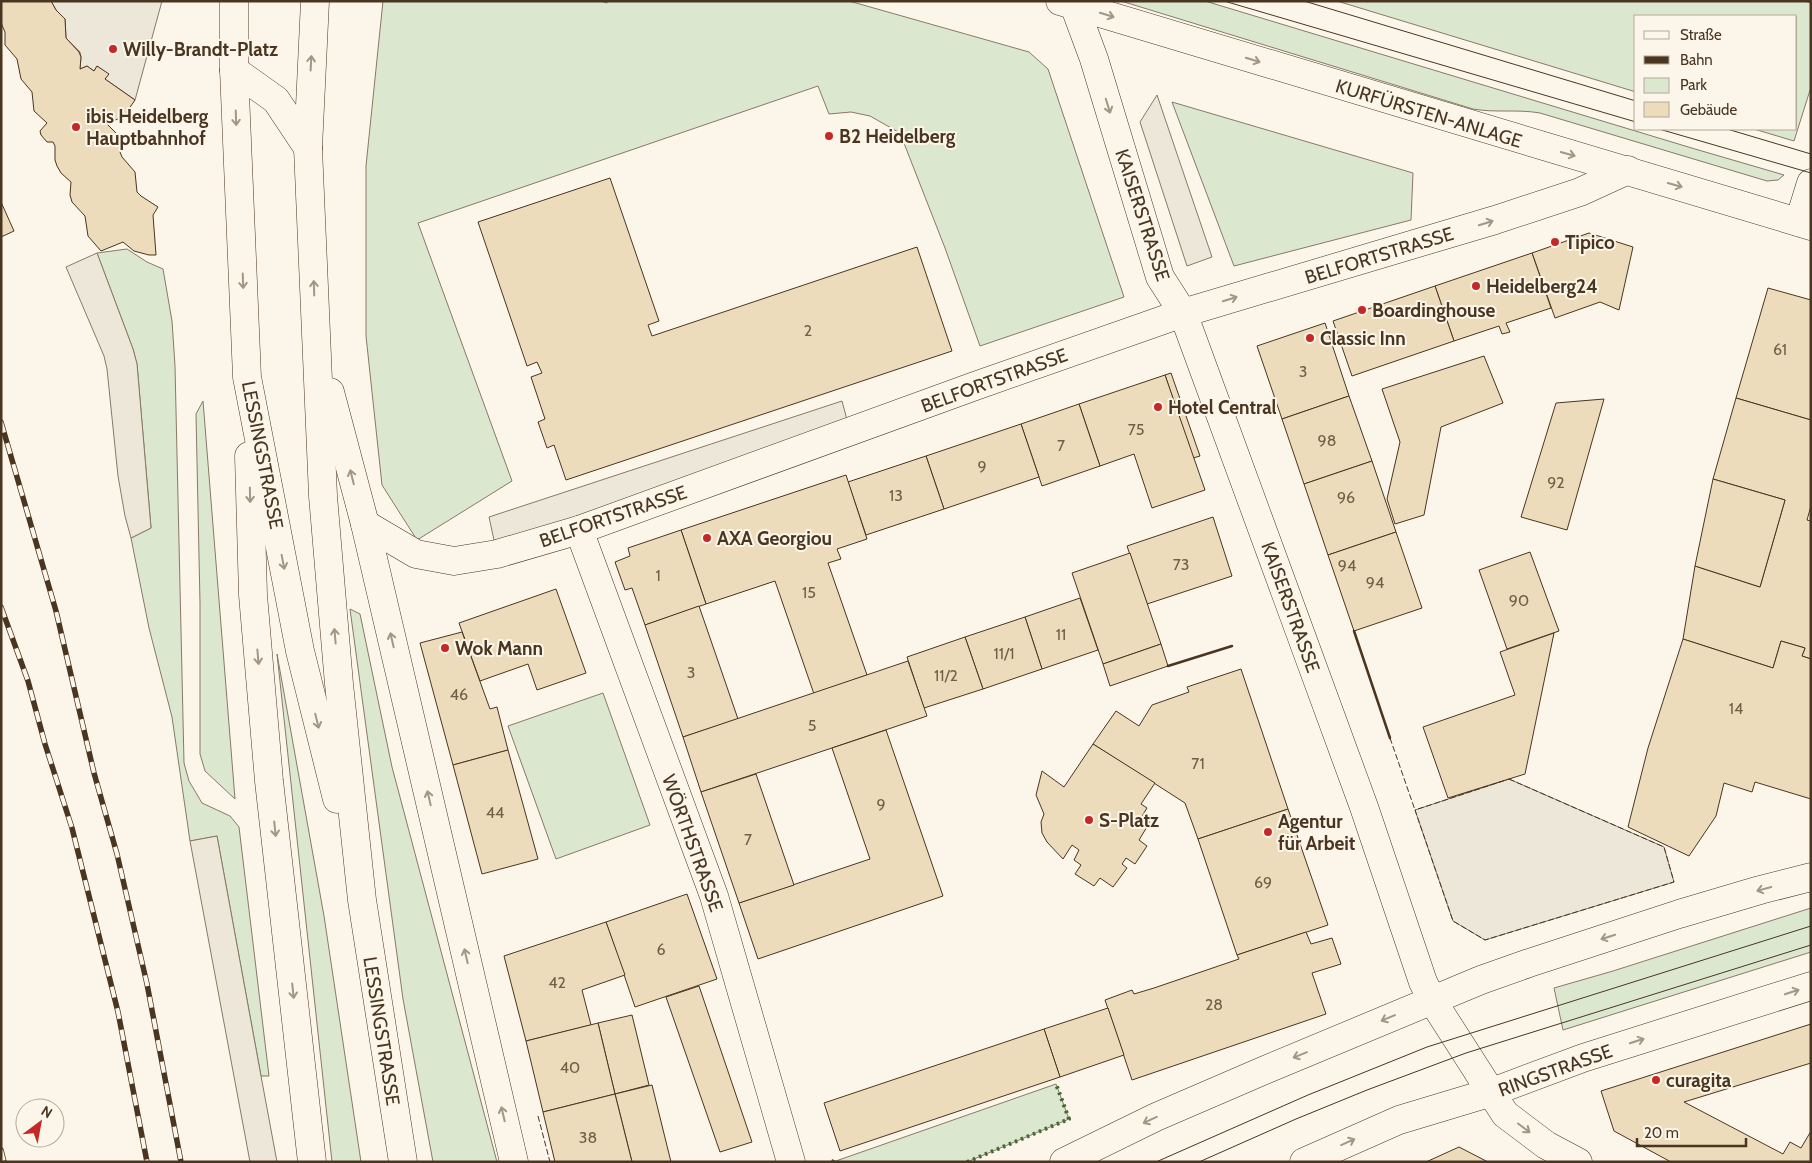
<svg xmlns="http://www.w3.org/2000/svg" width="1812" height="1163" viewBox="0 0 1812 1163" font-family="Cabin,sans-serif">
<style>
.green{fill:#dce7d0;stroke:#887966}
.parking{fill:#ede7d9;stroke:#887966}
.building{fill:#ecdcbc;stroke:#4a3520}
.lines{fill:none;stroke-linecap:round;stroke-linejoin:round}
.minor-casing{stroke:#4a3520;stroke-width:29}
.major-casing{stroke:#4a3520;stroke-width:29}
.minor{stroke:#fbf6e9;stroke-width:28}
.major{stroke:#fbf6e9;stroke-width:28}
.tram{stroke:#4a3520;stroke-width:1}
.rail-casing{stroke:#4a3520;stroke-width:5.5}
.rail{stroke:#fbf6e9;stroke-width:4;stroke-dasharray:11;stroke-linecap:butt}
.hedge{stroke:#436837;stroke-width:4;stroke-dasharray:2.5 4;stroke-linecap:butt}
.fence{stroke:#4a3520;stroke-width:1;stroke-dasharray:6 2.5;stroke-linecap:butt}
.wall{stroke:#4a3520;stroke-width:2.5}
.oneway{stroke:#a29684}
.poi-dot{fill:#c62828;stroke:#fbf6e9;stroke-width:2}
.labels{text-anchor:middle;stroke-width:4;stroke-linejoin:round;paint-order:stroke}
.number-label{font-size:16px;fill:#725f47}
.poi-label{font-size:19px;font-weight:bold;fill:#4a3520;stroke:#fbf6e9;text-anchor:start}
.street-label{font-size:19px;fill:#4a3520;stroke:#fbf6e9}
</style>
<rect width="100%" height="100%" fill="#fbf6e9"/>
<g class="green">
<path d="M383,1H600L607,3V1H849L1029,52L1048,69L1124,297L980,346L945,248L900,133L870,116L851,112L829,114L818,86L418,223L512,481L417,540L382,485L366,336V166Z"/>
<path d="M1121,1H1205L1695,149L1784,175L1778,180L1767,181L1540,113C1518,109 1495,113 1473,109Z"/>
<path d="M1337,1H1804L1811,3V87L1794,141L1754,129H1796V16H1636V92Z"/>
<path d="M1172,102L1413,173L1411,220L1234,266Z"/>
<path d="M127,249L147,262L163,269L172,321L175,366L184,763L189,781L202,803L230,816L239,827L269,1076H261L217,836L190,841L172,717L149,628L131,538L151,528L137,364L133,349L97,253Z"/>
<path d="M203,401L235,799L205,771L200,754V603L196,414Z"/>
<path d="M350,609L360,614L392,767L497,1162H433L403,999Z"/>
<path d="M277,654L324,916L361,1162H332Z"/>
<path d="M603,693L650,825L556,859L508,726Z"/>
<path d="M1811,908V952L1563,1030L1554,988L1613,971Z"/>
<path d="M1056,1084L1069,1119L967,1162H833Z"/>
</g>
<g class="parking">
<path d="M51,1H162L135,100L105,79L108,74L97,66L94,71L87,66L80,69L81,57L80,52L66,38L65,19L56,10Z"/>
<path d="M1157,95L1212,257L1187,266L1140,122Z"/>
<path d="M97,253L133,349L137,364L151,528L131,538L125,516L118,476L107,369L104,356L66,267Z"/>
<path d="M842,401L850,431L497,554L489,517Z"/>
<path d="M1509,779L1664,847L1674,882L1485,940L1453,921L1415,810Z"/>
<path d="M217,836L261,1076L277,1162H250L190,841Z"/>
</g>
<g class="building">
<path d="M1,1H51L56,10L65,19L66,38L79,52L81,57L80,69L87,66L94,71L97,66L109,74L105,79L135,100L124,116L107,124L121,138L120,152L122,157L135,172L137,192L141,196L158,207L153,215L156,255H149L134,251L123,242L101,251L88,236L85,216L72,202L70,195L71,182L61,173L57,166L55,160V146L53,142H47L41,135L40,131L47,123L34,111L32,92L21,79L17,59L5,45V32L1,23Z"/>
<path d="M610,178L659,321L648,325L652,336L917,247L952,351L566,480L554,445L547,448L538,422L545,419L531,377L542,373L537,362L527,366L478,222Z"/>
<path d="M1,202L14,231L1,237Z"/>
<path d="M1589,233L1633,247L1619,310L1600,302L1555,318L1532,253Z"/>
<path d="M1532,253L1551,308L1506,323L1510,332L1502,334L1499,326L1454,341L1435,286Z"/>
<path d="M1435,286L1454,341L1352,376L1333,321Z"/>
<path d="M1768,288L1811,300V420L1736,398Z"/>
<path d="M1325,323L1349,396L1282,419L1257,346Z"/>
<path d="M1484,356L1503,403L1441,427L1424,515L1395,524L1387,499L1400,442L1382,389Z"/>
<path d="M1171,373L1200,456L1193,458L1165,375Z"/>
<path d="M1165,375L1205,490L1152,508L1134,454L1100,466L1079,404Z"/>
<path d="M1349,396L1372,461L1304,484L1282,419Z"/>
<path d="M1736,398L1811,420V506L1807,520L1811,521V659L1802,656L1805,648L1781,641L1773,668L1683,639L1695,566L1760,587L1785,500L1713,479Z"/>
<path d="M1604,399L1567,530L1521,517L1556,403Z"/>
<path d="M1079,404L1100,466L1042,486L1021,424Z"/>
<path d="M1021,424L1039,477L944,509L926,456Z"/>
<path d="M926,456L944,509L866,535L848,482Z"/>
<path d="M1372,461L1396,532L1328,555L1304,484Z"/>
<path d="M846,475L867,539L837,549L841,559L828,563L867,675L814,694L775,581L706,604L681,530Z"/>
<path d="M1713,479L1785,500L1760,587L1695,566Z"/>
<path d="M1213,517L1232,576L1147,604L1127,546Z"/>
<path d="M681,530L706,604L645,625L632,588L625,590L615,562L630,556L628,548Z"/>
<path d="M1396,532L1422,608L1354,631L1328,555Z"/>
<path d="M1530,552L1559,631L1507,649L1479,570Z"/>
<path d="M1130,553L1161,644L1103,664L1072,573Z"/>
<path d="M556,589L586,673L537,690L528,664L480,681L459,623Z"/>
<path d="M1080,598L1098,650L1042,669L1025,617Z"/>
<path d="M699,606L738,719L683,737L645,625Z"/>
<path d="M1025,617L1042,669L983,689L965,637Z"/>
<path d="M462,632L490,709L497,707L508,750L453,765L420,643Z"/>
<path d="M1554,633L1525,774L1448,798L1423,727L1515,695L1500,652Z"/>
<path d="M965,637L983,689L924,708L907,657Z"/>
<path d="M1683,639L1773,668L1781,641L1805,648L1802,656L1811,659V799L1755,782L1752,792L1724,783L1716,816L1689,856L1628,827L1648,748Z"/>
<path d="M1161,644L1168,666L1110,686L1103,664Z"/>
<path d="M908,661L927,716L701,792L683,737Z"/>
<path d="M1241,669L1288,809L1198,839L1185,803L1093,744L1116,711L1139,726L1152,705L1189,692L1187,687Z"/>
<path d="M886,730L943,896L758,959L739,903L870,859L832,748Z"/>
<path d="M1093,744L1155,783L1141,804L1147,808L1142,816L1150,822L1139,840L1147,846L1135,864L1126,858L1122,864L1127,868L1113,887L1100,878L1094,886L1075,874L1081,865L1074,860L1079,850L1072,845L1063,859L1047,842L1042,833L1041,822L1044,814L1036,795L1042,771L1064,787Z"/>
<path d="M508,750L538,859L482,874L453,765Z"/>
<path d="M756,774L794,885L739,903L701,792Z"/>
<path d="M1288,809L1328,925L1237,955L1198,839Z"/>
<path d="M687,894L717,979L635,1007L606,922Z"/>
<path d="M606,922L625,975L582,990L591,1025L526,1041L504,956Z"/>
<path d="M1306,932L1311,944L1332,938L1341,964L1312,973L1326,1014L1132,1080L1105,1000L1132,990L1134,994L1154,988L1239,959L1237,955Z"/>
<path d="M699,986L752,1142L720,1152L666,997Z"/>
<path d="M1108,1008L1124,1055L1060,1077L1044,1029Z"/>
<path d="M632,1015L649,1085L615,1094L598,1023Z"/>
<path d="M598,1023L615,1094L543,1112L526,1041Z"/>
<path d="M1811,1024V1063L1684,1102L1783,1154L1790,1142L1801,1148L1811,1131V1162H1671L1614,1131L1601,1091Z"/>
<path d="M1044,1029L1060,1077L840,1151L824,1103Z"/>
<path d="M652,1085L671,1162H632L615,1094Z"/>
<path d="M615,1094L632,1162H555L543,1112Z"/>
<path d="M1459,1147L1488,1162H1426Z"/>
</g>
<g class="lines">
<g class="minor-casing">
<g id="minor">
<path d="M1074,5L1094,59L1160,277L1183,313L1364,807L1423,982L1432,1000L1505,1114L1546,1145L1578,1162"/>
<path d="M1799,222L1811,183"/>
<path d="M365,524L416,554L454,561L497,554L579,530L975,386L1183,313L1495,220L1580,192L1628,170"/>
<path d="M579,530L714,896L791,1162"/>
</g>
</g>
<g class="major-casing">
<g id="major">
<path d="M234,1V70L247,377L300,651L337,799"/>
<path d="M315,1L308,148L323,496L339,684L362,900L403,1162"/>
<path d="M1060,1L1811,226"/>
<path d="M234,70L276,100L308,148"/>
<path d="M330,392L365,524L514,1162"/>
<path d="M249,456L253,595L269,781L312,1162"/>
<path d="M1064,1162L1156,1117L1265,1070L1481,980L1529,963L1679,914L1760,890L1811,877"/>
<path d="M1304,1162L1399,1120L1492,1092L1583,1058L1811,986"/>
</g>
</g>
<use href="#minor" class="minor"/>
<use href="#major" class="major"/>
<g class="tram">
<path d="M1224,1L1636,122"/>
<path d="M1304,1L1636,101"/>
<path d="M1659,129L1811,173"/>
<path d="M1727,129L1811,154"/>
<path d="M1156,1162L1308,1095L1427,1047L1811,926"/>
<path d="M1199,1162L1296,1119L1367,1090L1466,1053L1811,945"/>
</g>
<g class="rail-casing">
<g id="rail">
<path d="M1,422L56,611L94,773L117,854L147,984L181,1162"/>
<path d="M1,607L28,681L45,744L72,828L118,1012L147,1162"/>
<path d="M1,1150L4,1162"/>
</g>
</g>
<use href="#rail" class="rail"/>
<g class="hedge">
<path d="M833,1162L834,1160"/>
<path d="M967,1162L1069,1119L1056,1084"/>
</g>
<g class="fence">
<path d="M1390,738L1415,810"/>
<path d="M1509,779L1664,847L1674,882L1485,940L1453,921L1415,810Z"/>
<path d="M538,1116L550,1162"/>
</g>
<g class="wall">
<path d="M1354,631L1390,738"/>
<path d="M1168,666L1232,646"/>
</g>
</g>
<defs><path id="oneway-shaft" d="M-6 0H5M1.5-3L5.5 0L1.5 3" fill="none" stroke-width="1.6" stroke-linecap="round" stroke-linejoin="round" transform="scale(1.25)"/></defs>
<g class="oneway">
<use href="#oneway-shaft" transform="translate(1107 15) rotate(17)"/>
<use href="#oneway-shaft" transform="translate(1253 60) rotate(17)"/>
<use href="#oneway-shaft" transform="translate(311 63) rotate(-87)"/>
<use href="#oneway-shaft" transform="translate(1108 106) rotate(73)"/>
<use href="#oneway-shaft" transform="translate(236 118) rotate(88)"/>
<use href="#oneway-shaft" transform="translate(1568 154) rotate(16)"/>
<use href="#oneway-shaft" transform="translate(1675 185) rotate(16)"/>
<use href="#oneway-shaft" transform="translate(1486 223) rotate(-17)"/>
<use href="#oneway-shaft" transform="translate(243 281) rotate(88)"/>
<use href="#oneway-shaft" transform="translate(314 288) rotate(-92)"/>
<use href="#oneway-shaft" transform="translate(1230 299) rotate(-17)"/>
<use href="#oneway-shaft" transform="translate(352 477) rotate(-104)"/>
<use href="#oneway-shaft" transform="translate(250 495) rotate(89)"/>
<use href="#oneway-shaft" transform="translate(283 562) rotate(79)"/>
<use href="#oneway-shaft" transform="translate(335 636) rotate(-95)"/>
<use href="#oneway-shaft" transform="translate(392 640) rotate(-103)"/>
<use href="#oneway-shaft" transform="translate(258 657) rotate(85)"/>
<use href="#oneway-shaft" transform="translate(317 721) rotate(76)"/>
<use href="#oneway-shaft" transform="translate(429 798) rotate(-103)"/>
<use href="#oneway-shaft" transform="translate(275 829) rotate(84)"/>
<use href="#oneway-shaft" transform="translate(1764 889) rotate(165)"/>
<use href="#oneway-shaft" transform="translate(1608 937) rotate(162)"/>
<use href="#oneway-shaft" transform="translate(466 956) rotate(-103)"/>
<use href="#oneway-shaft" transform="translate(293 991) rotate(84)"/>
<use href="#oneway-shaft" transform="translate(1792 992) rotate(-18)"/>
<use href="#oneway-shaft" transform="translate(1388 1018) rotate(157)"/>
<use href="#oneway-shaft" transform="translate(1637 1041) rotate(-18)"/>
<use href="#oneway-shaft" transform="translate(1300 1055) rotate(158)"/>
<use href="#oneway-shaft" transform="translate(503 1114) rotate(-103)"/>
<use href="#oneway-shaft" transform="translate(1150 1120) rotate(155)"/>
<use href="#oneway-shaft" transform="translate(1524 1128) rotate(37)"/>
<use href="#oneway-shaft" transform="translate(1348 1142) rotate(-24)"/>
</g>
<g class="poi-dot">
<circle cx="113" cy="49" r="5"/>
<circle cx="76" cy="127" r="5"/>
<circle cx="829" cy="136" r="5"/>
<circle cx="1555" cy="242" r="5"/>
<circle cx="1476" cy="286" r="5"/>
<circle cx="1362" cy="310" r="5"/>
<circle cx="1310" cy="338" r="5"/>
<circle cx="1158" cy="407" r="5"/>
<circle cx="707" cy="538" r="5"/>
<circle cx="445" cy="648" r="5"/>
<circle cx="1089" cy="820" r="5"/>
<circle cx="1268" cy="832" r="5"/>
<circle cx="1656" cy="1080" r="5"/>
</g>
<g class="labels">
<g class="number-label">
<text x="808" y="336">2</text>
<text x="1780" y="355">61</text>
<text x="1303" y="377">3</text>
<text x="1136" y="435">75</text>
<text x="1327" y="446">98</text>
<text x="1061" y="451">7</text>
<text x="982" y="472">9</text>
<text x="1556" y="488">92</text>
<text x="896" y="501">13</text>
<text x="1346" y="503">96</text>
<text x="1181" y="570">73</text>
<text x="1347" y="571">94</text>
<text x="658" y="581">1</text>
<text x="1375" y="588">94</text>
<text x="809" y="598">15</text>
<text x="1519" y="606">90</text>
<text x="1061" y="640">11</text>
<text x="1004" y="659">11/1</text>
<text x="691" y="678">3</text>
<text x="946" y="681">11/2</text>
<text x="459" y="700">46</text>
<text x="1736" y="714">14</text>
<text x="812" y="731">5</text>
<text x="1198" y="769">71</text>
<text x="881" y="810">9</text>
<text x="495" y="818">44</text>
<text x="748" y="845">7</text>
<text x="1263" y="888">69</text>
<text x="661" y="955">6</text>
<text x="557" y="988">42</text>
<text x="1214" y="1010">28</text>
<text x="570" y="1073">40</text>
<text x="588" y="1143">38</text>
</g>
<g class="poi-label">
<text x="123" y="56">Willy-Brandt-Platz</text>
<text x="86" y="123">ibis Heidelberg<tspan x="86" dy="22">Hauptbahnhof</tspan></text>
<text x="839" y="143">B2 Heidelberg</text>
<text x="1565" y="249">Tipico</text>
<text x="1486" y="293">Heidelberg24</text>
<text x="1372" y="317">Boardinghouse</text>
<text x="1320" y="345">Classic Inn</text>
<text x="1168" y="414">Hotel Central</text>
<text x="717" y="545">AXA Georgiou</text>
<text x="455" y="655">Wok Mann</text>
<text x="1099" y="827">S-Platz</text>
<text x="1278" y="828">Agentur<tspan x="1278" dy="22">für Arbeit</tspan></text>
<text x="1666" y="1087">curagita</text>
</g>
<g class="street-label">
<text transform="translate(1429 113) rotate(17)" y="7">KURFÜRSTEN-ANLAGE</text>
<text transform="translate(1143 215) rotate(72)" y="7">KAISERSTRASSE</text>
<text transform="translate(1379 255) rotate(-17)" y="7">BELFORTSTRASSE</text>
<text transform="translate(994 380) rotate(-20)" y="7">BELFORTSTRASSE</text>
<text transform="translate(263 455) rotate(79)" y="7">LESSINGSTRASSE</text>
<text transform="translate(613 516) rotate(-19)" y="7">BELFORTSTRASSE</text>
<text transform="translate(1291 607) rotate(70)" y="7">KAISERSTRASSE</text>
<text transform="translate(693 843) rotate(70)" y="7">WÖRTHSTRASSE</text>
<text transform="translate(382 1031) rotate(81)" y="7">LESSINGSTRASSE</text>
<text transform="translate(1555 1070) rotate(-20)" y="7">RINGSTRASSE</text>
</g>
</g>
<rect width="1812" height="1163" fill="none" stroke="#4a3520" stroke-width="5"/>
<rect x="1634" y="15" width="162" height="115" fill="#fbf6e9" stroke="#b4a999"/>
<rect x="1644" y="31" width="25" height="8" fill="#fbf6e9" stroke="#b4a999"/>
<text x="1680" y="40" font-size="15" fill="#4a3520">Straße</text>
<rect x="1644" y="56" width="25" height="8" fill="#4a3520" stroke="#b4a999"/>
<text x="1680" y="65" font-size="15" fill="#4a3520">Bahn</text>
<rect x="1644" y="78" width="25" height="15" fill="#dce7d0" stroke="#b4a999"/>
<text x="1680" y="90" font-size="15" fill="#4a3520">Park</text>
<rect x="1644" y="102" width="25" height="15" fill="#ecdcbc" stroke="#b4a999"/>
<text x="1680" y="115" font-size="15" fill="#4a3520">Gebäude</text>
<g transform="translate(40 1123) rotate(32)"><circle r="24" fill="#fbf6e9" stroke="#b4a999"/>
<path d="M0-4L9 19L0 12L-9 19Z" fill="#c62828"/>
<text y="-8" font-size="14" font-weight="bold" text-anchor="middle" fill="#4a3520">N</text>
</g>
<path d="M1637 1138v8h109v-8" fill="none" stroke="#4a3520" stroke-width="2.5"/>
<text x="1644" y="1138" font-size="15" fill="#4a3520" stroke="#fbf6e9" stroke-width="4" paint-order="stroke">20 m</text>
</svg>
